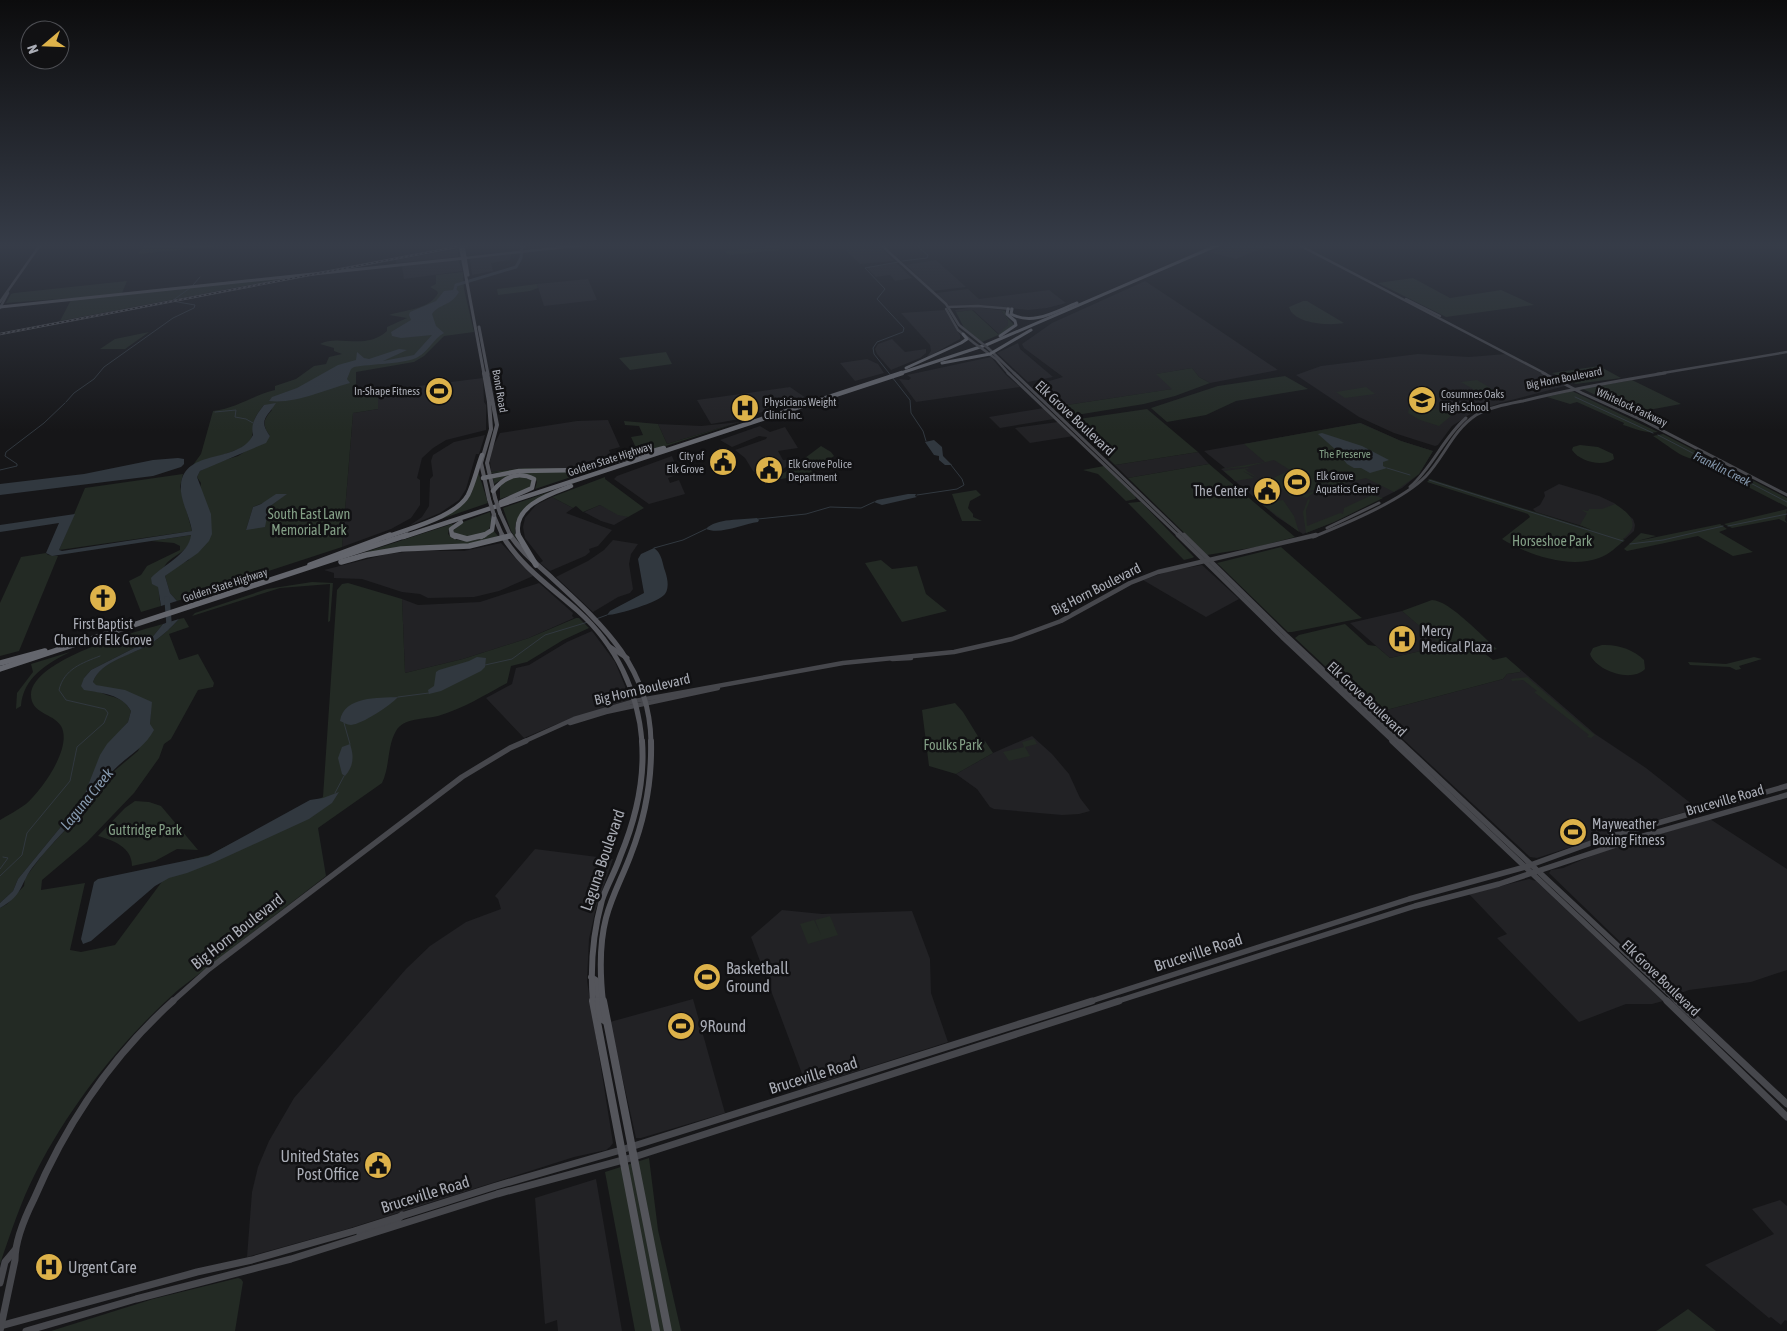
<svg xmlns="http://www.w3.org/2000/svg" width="1787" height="1331" viewBox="0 0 1787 1331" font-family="'Asap Condensed',sans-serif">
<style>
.built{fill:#222225}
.green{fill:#232a24;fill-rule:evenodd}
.water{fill:#31383f}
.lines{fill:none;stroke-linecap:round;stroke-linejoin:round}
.stream{stroke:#31383f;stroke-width:1}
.river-far1{stroke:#31383f;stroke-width:3}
.river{stroke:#31383f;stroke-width:5.5}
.secondary-far4{stroke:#46474c;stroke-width:2.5}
.secondary-far3{stroke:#46474c;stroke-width:3}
.secondary-far2{stroke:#46474c;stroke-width:4.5}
.secondary-far1{stroke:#46474c;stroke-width:5.5}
.secondary{stroke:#46474c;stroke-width:7}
.primary-far4{stroke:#54555b;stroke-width:3}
.primary-far3{stroke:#54555b;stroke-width:4}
.primary-far2{stroke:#54555b;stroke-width:5}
.primary-far1{stroke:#54555b;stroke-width:6}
.primary{stroke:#54555b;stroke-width:8}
.highway-far2{stroke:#64666d;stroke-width:3}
.highway-far1{stroke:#64666d;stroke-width:4.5}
.highway{stroke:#64666d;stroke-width:5.5}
.rail-casing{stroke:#515257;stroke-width:2.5}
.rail{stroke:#111113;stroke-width:1;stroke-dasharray:2.5;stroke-linecap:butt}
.secondary-bridge{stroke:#46474c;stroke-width:2.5}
.primary-bridge{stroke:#54555b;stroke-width:4}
.labels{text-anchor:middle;stroke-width:5;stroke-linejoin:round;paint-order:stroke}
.far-street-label{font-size:11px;fill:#aaadb6;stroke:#111113}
.far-poi-label{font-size:11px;fill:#aaadb6;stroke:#111113;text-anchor:start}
.far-park-label{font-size:11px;fill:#839f86;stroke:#111113}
.far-water-label{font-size:12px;font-style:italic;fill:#8598ad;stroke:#111113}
.street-label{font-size:14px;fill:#aaadb6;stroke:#111113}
.poi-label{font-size:14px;fill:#aaadb6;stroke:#111113;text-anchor:start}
.park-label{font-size:14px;fill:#839f86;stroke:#111113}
.water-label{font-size:15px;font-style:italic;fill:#8598ad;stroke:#111113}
.near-street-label{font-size:16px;fill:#aaadb6;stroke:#111113}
.near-poi-label{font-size:16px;fill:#aaadb6;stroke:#111113;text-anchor:start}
</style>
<rect width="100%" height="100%" fill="#161618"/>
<g class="built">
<path d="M1234,245H1279L1253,252L1236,259L1209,252Z"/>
<path d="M880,247L894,261L860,264L845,250Z"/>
<path d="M458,249V257L396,263V260Z"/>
<path d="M511,254L510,260L491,263L493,271L472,275L470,259Z"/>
<path d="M458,260L463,271L404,279L402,266Z"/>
<path d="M936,260L966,287L933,291L906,265Z"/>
<path d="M896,263L912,278L895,281L890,275L876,277L866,267Z"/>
<path d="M588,279L597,300L544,306L537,284Z"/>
<path d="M1145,281L1207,322L1278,370L1210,383L1199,377L1192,368L1157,374L1173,389L1054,407L1032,386L1063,377L1024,348L1022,344L1052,323Z"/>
<path d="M968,289L979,299L1049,290L1066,303L1047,308L1028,310L983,305L950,306L936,293Z"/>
<path d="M974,307L1001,310L1008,321V325L999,334L973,310L956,312L955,310Z"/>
<path d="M945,310L960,335V339L926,358L931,351L930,345L901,313Z"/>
<path d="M892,339L905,352L926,349V353L920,358L891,370L877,354L875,349L878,344Z"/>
<path d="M1018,343L1020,349L1053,377L1028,382L997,353Z"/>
<path d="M1418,354L1469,357L1506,354L1565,386L1500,403L1472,413L1452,426L1438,445L1435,446L1394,433L1359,417L1296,375L1321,366Z"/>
<path d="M991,357L1006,375L1020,387L916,402L899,379L909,380L911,378L907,375Z"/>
<path d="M867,359L878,364L884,373L855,381L840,363Z"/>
<path d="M483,378L484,402L486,405V430L446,440L433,448L422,458L417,478L420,480V505L411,518L391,529L342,547L353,413L378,409V391Z"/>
<path d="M790,387L806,398L744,418L723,422L711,424L697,400Z"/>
<path d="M1044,408L1054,419L1000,428L989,417Z"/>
<path d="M608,420L620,447L609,450L613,459L573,468H524L491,472L490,461L492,449L500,433L577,421Z"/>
<path d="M740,422L667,444L658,424L701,426Z"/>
<path d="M1058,422L1074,436L1030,443L1015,428Z"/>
<path d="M1361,423L1401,441L1433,451L1419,474L1402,488L1334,522L1303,534L1277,517L1221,469L1225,468L1204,451Z"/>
<path d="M760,426L770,432L785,427L798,448L778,451L783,460L797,459L779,472L764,477L753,471L745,458L735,450L766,439L767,437L759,436L732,447L720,440Z"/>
<path d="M485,435L479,454H476L466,489L459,500L440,513L409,526L422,517L429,506L430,479L433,476L431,461L433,455L454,442Z"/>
<path d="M1198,452L1209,464L1128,478L1115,465Z"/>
<path d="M672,456L679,474L668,478L670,483L679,480L685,494L649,504L614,479L617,476Z"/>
<path d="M1559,484L1599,496L1614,503L1633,519L1635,525L1634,531L1625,539L1536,512L1533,509L1540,505L1545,496L1544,492Z"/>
<path d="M552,497L573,508L566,513L612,530L598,546L589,549L590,552L585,556L550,571L540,563L543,561L525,538L523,527L525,518L536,505Z"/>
<path d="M600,505L628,517L614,525L601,521L584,512Z"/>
<path d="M613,540L638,544L631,554L629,564L633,589L630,593L618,597L593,612L556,577L588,561L604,550Z"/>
<path d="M501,543L533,576L499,591L474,597L428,598L420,594L402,592L362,579L334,578V573L324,570L387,554L414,551H464Z"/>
<path d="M1202,565L1239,599L1206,617L1143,580L1169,571Z"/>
<path d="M539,583L573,613L572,616L574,618L529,638L463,659L405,673L402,599L418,605L480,602Z"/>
<path d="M1402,611L1444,646L1390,658L1350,623Z"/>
<path d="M592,631L615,662L625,686L629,700L557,724L524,738L486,698L512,684L516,668L529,665L567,642Z"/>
<path d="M1521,670L1595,734L1646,768L1693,805L1696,809L1636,826L1537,858L1530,857L1375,713L1503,679L1507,674L1520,672Z"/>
<path d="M1032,736L1052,754L1069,774L1080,798L1090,811L1079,814L1062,815L994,809L990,807L977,789L956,774L993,753Z"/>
<path d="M1710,819L1787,869V970L1751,982L1689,990L1678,994L1673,993L1549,873L1551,870L1563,868L1598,853Z"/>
<path d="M535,849L613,859L595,912L589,939L587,981L613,1143L610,1147L606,1150L574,1157L344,1230L247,1257L252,1192L258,1167L269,1141L294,1098L406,969L430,946L466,922L501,909L498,899L495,896Z"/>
<path d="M1529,879L1536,881L1663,1001L1652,1004H1626L1579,1022L1497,938L1507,934L1469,894Z"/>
<path d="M782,910L822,914L912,911L930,959L931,993L948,1042L807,1087L751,937Z"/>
<path d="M693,999L725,1113L641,1138H636L610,1022Z"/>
<path d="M596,1179L622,1331H558L557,1320L545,1324L535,1198Z"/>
<path d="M1780,1200L1787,1206V1321L1785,1320L1781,1325L1771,1317L1769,1318L1705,1265L1774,1234L1752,1209Z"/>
</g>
<g class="green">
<path d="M143,245H230L138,254Z"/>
<path d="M777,245L781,250L730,255L724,251Z"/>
<path d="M317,272L60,321L72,298L6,303L11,294L14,293L127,281L122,293Z"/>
<path d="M463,272L464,289L474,332L444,336L424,356L414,362L356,372V392L378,391V409L353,413L342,547L177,601L170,593L165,576L177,566L189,560L201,483L197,477L200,471L218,462L238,456L270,436C262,425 263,420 272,410L264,405C260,410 255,416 254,422C252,428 254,435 250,441C242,452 207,458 193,465L201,454L213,411C237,408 251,396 275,390V386L296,379L314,366L326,364L329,357L342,354L334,351V348L320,344C338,334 365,351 387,331V327L407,318L389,315C404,310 431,309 438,293L437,291L430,287L436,284V275ZM286,494L269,507L246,530L253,507Z"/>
<path d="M1413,278L1450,298L1501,290L1534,305L1446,317L1378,283Z"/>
<path d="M537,284L538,288L530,291L498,295L497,289Z"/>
<path d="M1303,301H1307L1344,323C1330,326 1293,324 1289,307Z"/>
<path d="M972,310L998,334L1008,325V321L1001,310L1005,311L1006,316L1014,325L1003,333L982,342L964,328L956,312Z"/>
<path d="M149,332L125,349H100L115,339Z"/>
<path d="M666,352L672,364L630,370L619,358Z"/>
<path d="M1599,366L1621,378L1576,384L1552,373Z"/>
<path d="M1192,368L1199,377L1210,383L1175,396L1144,404L1064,417L1054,407L1172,389L1156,374Z"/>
<path d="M1285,376L1308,389L1236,401L1206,415L1167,422L1151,408L1218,386Z"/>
<path d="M1477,380L1499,393L1483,395L1461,382Z"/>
<path d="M1632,380L1681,404L1632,413L1583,389Z"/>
<path d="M1366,387L1375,394L1345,398L1336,392Z"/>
<path d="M1572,391L1658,432C1645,434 1634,428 1623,425L1624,423L1577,402L1570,404L1547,397Z"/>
<path d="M1422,404L1452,415L1439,426L1420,420L1408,413L1409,408Z"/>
<path d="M1147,409L1198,452L1115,465L1070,422L1072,420Z"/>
<path d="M624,421L658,424L667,444L740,422L660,448L589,467L491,473V472L524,468H573L638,452L631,437L643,435L639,426L625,425Z"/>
<path d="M1360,423L1401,441L1433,451L1419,474L1394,492L1366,478L1333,486L1327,484L1330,480L1328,476L1329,480L1325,484L1317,482L1324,485H1323L1314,490L1303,492L1301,496L1317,490L1307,498L1298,495L1291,497L1271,479L1290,470L1274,460L1246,467L1221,469L1265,462L1244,444Z"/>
<path d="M1663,434L1787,498V507L1694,459C1681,458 1665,443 1653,436Z"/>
<path d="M1580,445L1598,447L1613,454L1614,459C1603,467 1580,462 1572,450L1573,447Z"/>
<path d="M821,446L831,452L834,456L823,464L809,466L813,474L768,481L789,470Z"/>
<path d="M1209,464L1295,537L1257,547L1207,555L1128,478Z"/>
<path d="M1104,466L1135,496L1136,499L1126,501L1098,474L1083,470Z"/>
<path d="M597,467L598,468L535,489L537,482L534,477H506L494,484L493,478L517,473Z"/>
<path d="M1247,468L1249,469H1245L1247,471L1258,478L1243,471L1254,478L1235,481L1224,471Z"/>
<path d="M478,471L488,503L441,519L440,518L467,499L472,492Z"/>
<path d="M183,474L180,487L192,531L59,550L85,488Z"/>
<path d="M522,477L532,480L533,484L525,490L500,499V486L506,479Z"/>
<path d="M605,477V479L644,508L628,517L618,515L600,505L583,512L576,506L573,508L552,497Z"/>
<path d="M1430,479L1592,530L1580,525L1587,513L1581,510L1588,511L1589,509H1602L1615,504C1631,514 1641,525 1623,539L1625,540C1617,546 1609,555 1599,558C1569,569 1528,555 1502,539L1530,517L1528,514L1427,482Z"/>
<path d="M976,490L981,495L970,501L968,508L973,514V517L982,521H962L952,494Z"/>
<path d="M549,492C537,501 514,512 515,530C515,535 519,540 520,544L511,531L503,508Z"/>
<path d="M1372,495L1383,498L1334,522L1306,533L1303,512L1308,499L1310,500L1306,510L1307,526L1340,513L1343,514L1344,508Z"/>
<path d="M1283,500L1294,516L1299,532L1260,503Z"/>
<path d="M1138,502H1141L1194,557L1192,558L1184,560L1128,503Z"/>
<path d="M1787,509L1785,520L1787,523L1779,519L1732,528L1724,524Z"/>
<path d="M490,512C496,538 474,538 456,535L453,531L463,522Z"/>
<path d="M452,524L453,525L449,529L448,534C459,546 484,541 493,530L498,536L474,544L367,554L366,552Z"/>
<path d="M1720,524L1727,529L1719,532L1753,552L1733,556L1698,536L1627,551L1624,549L1641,533L1656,536L1637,541Z"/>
<path d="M192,535C188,553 176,553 166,564C157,575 158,593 161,606L141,612L129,581L141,575L147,566L180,550V546L174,543L151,541Z"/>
<path d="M1281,547L1358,615L1362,618L1292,632H1288L1217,563Z"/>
<path d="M46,553L48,555L58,556L19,651L0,656V603L21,557Z"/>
<path d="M881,560L892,569L917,566L926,594L947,611L902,622L865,563Z"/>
<path d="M312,582L333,583L330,621L328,622L330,584L280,588L192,616L195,613L267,589Z"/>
<path d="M348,583L402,599L405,673L463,659L529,638L576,618H579L589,628L563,640L527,662L511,666L507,683C485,695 462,709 438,716C425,719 403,718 396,731C387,746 390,767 382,783L318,828L326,876L178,990C121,1041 71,1104 36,1172C21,1201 11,1232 0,1264V908L7,904L24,886L25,878L43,854L96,797L113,772L138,751L150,724L151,702L95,685L93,682C100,660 135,654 152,643C162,636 171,628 179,619L184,618L189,627L169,634L179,660L198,654L214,683L213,687L198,690L171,739L164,744L159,758L134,793L87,842L42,880L41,890L85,883L70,950L81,952L115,945L175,864L209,855L323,797L337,590L342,584Z"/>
<path d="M1432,600C1449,600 1484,638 1497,649L1484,653L1493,660L1506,657L1521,670L1520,672L1507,674L1503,679L1375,713L1295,638L1299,635L1345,624L1368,645L1376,646L1390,658L1443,646L1402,611Z"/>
<path d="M163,624L150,640L91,670L84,678C89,683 94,689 100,692C113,699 122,695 131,711L128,722L120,731L82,801L18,879L13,891L0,903V820C8,815 18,810 26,804C42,790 73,747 61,726C53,713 31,714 31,695C32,659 135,632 163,624Z"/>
<path d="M1602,645C1617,644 1633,649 1644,660L1645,669C1632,683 1596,671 1590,654L1593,648Z"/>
<path d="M70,652C46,664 23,678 21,706L16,709L17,693L33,672L31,664Z"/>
<path d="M1754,657L1762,659L1739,666L1741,669L1736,670L1730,667L1690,665L1688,662L1726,664Z"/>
<path d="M1527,677L1586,728L1595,735L1591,738L1587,737L1589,735L1534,692L1537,691L1523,680L1512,681L1511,679Z"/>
<path d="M955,703L963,712L979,738L985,741L993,753L956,774L929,766L922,710Z"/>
<path d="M1034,739L1037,744L1025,747L1030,756L1009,761L1003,752L1024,747L1022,742Z"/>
<path d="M135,801L149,802L161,806L198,850L177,849L155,861L132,866C132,847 113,840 98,836L125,808Z"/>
<path d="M830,916L838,935L808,944L800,924L814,920L821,935L815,920Z"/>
<path d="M649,1158L658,1230L681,1331H635L605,1172Z"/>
<path d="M238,1278L241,1279L243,1282L235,1331H51L153,1299Z"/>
<path d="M1688,1309L1716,1331H1656L1658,1330Z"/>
</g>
<g class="water">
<path d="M455,288L459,292C450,307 440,303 432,314L436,326L444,333C433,339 429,351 418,357C407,364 369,364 354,367L351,369L347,379L350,383C325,390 295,404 269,401L272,397L297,388L338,365L356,360L357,352L364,358L369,359L399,349L407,350L383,361L414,355L432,335L401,338L392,336L391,332L411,320L409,315L410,312L436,301L444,291L453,290Z"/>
<path d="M276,403C267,417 258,420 270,436L266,443L200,471L197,477L211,514L212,534L209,541L198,553L165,576L170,593L177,601L161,606L158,587L152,584L151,578C163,565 189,554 191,535L52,556L46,553L59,523L0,532V525L75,514L59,550L62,551L192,531C190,517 179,497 181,485C184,448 239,464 253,435C250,423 257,414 264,405Z"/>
<path d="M1322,433L1362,446L1389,460L1383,462V466L1387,468L1370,473L1361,468H1354L1347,464L1336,450L1318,434Z"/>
<path d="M934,440L942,447L943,456L952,465H945L939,460V456L934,455L925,442Z"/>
<path d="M178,458L184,459V464L181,467L153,476L0,495V484L84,474L153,460Z"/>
<path d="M276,494H287L269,507L265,527L246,530L253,507L261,504Z"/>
<path d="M908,494H916L915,496L917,497L882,505L874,502L877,500Z"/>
<path d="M757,518L759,520L758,522C743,524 720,535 706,529C716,518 742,520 757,518Z"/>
<path d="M654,548C661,553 662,560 664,568C667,576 670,587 665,594C659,602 618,615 607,615L610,611L644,593L638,559L641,554Z"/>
<path d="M179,619C171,628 162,636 152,643C135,654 100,661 93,682L96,685L125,690L152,702L150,724L154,730C144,749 125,757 111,773C105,781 101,791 94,799C74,822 51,843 32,868C19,886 24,894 0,908V903L13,891L18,879L82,801L100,755L107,744L128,722L131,711C122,694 101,693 84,690L81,686L84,678L91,670L150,640L163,624Z"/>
<path d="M477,657L486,658L485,667L481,671L441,691L429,694L428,690L434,686L436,672L439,670L469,661Z"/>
<path d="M398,697C390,706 362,724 351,725C347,725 343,722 340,721C344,696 378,698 398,697Z"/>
<path d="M350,744C354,756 354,766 345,776L342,774L338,758L342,747Z"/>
<path d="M339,792L332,803L309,819L215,862L187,873L169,878L155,886L91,941L83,944L81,939L94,882L98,879L208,856L310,800L323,798Z"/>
</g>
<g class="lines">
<g class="stream">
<path d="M902,261L927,258L928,255L918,247L919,245"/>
<path d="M898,262L865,268L885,289L877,299L904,328L903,332L877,342L873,348L874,354L910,400L911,413L923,431L926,441"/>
<path d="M193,285L200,277"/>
<path d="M1575,397L1653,433"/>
<path d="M66,402L74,393L94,379L104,367L173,318L194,308L195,305L172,301L190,288"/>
<path d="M215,412L236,410L235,417L246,419L253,423"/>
<path d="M1658,435L1787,502"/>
<path d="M1387,468L1410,475"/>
<path d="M0,470L17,466V464L5,456L6,452L44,423L65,403"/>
<path d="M1429,480L1623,541"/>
<path d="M917,495L957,489L964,485L962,479L951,465"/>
<path d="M758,519L806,514L830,507L861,508L874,502"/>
<path d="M1728,526L1787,514"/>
<path d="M1630,544L1663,540L1723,526"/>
<path d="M654,548L683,540L706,529"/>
<path d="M596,619L607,615"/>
<path d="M485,665L512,659L545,635L588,622"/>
<path d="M398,697L429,693"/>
<path d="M344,723L350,744"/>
<path d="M335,793L344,776"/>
<path d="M0,869L8,858L3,857"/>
<path d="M0,876L22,855L27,833L70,781L77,747L104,723L108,713L105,709L66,700L59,690C64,669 82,663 100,656"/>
</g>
<path class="river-far1" d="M454,294L456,285L516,267L521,258L522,246L524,245"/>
<path class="river" d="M166,628L169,623L167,599"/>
<g class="secondary-far4">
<path d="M881,245L946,304L959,325L979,341"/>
<path d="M1299,245L1546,374"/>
<path d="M466,258L583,245"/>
<path d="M1406,299L1440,316"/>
<path d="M0,302L40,245"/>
<path d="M948,307L978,306L1012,309"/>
<path d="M0,308L8,293"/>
<path d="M946,309L958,330L974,343"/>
<path d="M988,348L1015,374"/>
<path d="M984,350L996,359L1009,374"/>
<path d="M1657,374L1787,352"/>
</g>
<g class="secondary-far3">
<path d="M1008,373L1180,537"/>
<path d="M1014,373L1185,537"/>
<path d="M1543,373L1582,393L1644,421L1787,495"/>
<path d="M1410,487C1433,467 1443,438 1466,418"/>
<path d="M1327,528L1379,503"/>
<path d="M1313,537C1345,524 1403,500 1426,476C1444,457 1453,430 1476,415C1490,407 1508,404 1523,401C1570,389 1617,381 1665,373"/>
</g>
<g class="secondary-far2">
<path d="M1178,535L1282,637L1394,742"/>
<path d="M1184,535L1287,636L1400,742"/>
<path d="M892,659L911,658"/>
<path d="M570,723L606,712L718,688"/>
<path d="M523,742L574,719L635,701L843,663L954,652L1012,639L1061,621L1130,583L1158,572L1316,535"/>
</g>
<g class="secondary-far1">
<path d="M1392,741L1668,1002"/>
<path d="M1399,741L1678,1002"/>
<path d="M1604,848L1608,844L1630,837L1631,833L1628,831"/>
<path d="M172,1002L209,969L462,777L510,748L526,741"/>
<path d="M1088,1002L1409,899L1525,867L1602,839L1787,786"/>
<path d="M1115,1002L1415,906L1499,884L1640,837L1787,795"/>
</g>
<g class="secondary">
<path d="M1667,1001L1787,1117"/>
<path d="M1677,1001L1787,1104"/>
<path d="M360,1234L395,1222L402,1215"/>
<path d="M0,1283L5,1262L15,1250"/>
<path d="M0,1326L197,1272L252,1260L354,1231L496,1186L621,1150L1092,1001"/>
<path d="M0,1331L15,1260C15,1240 25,1217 34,1199C66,1124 113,1055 173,1001"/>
<path d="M26,1331L136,1299L291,1259L497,1194L634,1157L1119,1001"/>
</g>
<g class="primary-far4">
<path d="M460,245L484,374"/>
<path d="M463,245L468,275"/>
<path d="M0,307L466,258"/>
<path d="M479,327L488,374"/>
</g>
<g class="primary-far3">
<path d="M484,373L489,402L491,429L481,463L489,499"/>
<path d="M487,373L497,425L487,463L495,498"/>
<path d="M500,513L511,537"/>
<path d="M494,516L503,537"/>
</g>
<g class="primary-far2">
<path d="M502,535C521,567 551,587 578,611C616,645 638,691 642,742"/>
<path d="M510,535C522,553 538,565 553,579C604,626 650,668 651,742"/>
<path d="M610,647L627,658"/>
</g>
<g class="primary-far1">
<path d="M591,977L596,980L599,1002"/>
<path d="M593,1002C590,968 593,933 602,900C607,885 615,872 620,857C635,821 645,780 642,741"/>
<path d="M603,1002C600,975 599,945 606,918C612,895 623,876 631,854C645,818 652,779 651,741"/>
</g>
<g class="primary">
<path d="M593,1001L656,1331"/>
<path d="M599,1001L601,1018L606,1021"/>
<path d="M603,1001L668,1331"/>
</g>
<g class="highway-far2">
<path d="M1012,309L1011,314C1033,326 1056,311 1077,303"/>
<path d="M1000,336L1016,325L1015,321L1007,314L1008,309"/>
<path d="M942,363L990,354L1031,330"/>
<path d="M906,368L961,343L967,339L963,334"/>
<path d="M898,374L986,345L1218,245"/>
</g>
<g class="highway-far1">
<path d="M483,478L519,471L582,470L664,448"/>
<path d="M493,491C504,477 518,471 534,479L532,488L501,502"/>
<path d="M387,537C409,528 456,517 468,495C474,483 477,468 482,455"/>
<path d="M403,537L902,373"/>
<path d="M455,537L452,535L451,529L461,522"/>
<path d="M481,537L492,530L494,515"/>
<path d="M508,537L510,536"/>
<path d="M519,537C510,507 549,494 571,486"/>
</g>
<g class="highway">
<path d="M453,535L467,539L484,535"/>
<path d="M518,535L536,565"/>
<path d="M341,562L366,555L401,549L469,546L510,536"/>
<path d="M310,565L390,535"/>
<path d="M0,663L45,651"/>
<path d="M0,669L407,535"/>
</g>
<g class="rail-casing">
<path id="rail" d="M0,334L467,245"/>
</g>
<use href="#rail" class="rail"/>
<g class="secondary-bridge">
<path d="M979,341L988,348"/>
<path d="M974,343L984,350"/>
</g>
<g class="primary-bridge">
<path d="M495,498L500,513"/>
<path d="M489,499L494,515"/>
</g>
</g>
<linearGradient id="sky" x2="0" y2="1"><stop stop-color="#0c0c0d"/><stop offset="0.57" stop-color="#363c48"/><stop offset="1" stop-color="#363c48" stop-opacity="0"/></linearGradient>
<rect width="1787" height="431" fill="url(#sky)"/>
<defs>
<g id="stadium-disc" transform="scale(1.4375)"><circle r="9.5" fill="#ddb24a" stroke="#111113"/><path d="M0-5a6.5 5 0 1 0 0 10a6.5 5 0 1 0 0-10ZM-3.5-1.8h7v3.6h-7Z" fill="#111"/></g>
<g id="school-disc" transform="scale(1.4375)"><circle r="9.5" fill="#ddb24a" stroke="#111113"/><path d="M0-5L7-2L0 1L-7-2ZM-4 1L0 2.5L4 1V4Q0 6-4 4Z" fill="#111"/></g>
<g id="hospital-disc" transform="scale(1.4375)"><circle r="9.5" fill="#ddb24a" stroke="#111113"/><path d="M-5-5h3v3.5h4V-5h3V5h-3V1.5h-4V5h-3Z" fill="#111"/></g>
<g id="civic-disc" transform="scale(1.4375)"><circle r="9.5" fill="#ddb24a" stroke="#111113"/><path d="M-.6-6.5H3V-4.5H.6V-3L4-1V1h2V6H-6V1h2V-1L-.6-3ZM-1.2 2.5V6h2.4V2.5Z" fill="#111"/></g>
<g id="church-disc" transform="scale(1.4375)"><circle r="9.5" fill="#ddb24a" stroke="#111113"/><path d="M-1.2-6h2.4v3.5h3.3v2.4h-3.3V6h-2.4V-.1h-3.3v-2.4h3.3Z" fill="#111"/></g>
</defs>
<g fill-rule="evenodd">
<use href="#stadium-disc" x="439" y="391"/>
<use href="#school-disc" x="1422" y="400"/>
<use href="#hospital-disc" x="745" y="408"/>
<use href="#civic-disc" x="723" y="462"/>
<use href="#civic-disc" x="769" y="470"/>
<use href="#stadium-disc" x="1297" y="482"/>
<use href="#civic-disc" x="1267" y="491"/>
<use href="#church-disc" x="103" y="598"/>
<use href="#hospital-disc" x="1402" y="639"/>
<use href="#stadium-disc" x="1573" y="832"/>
<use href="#stadium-disc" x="707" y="977"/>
<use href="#stadium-disc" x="681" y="1026"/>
<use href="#civic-disc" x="378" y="1165"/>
<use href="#hospital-disc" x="49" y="1267"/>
</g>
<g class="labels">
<g class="far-street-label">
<text transform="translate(1564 378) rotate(-11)" y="4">Big Horn Boulevard</text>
<text transform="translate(500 391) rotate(80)" y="4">Bond Road</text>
<text transform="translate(1632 407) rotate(25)" y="4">Whitelock Parkway</text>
<text transform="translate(610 459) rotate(-18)" y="4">Golden State Highway</text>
<text transform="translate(225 585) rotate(-18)" y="4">Golden State Highway</text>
</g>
<g class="far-poi-label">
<text x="420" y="395" text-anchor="end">In-Shape Fitness</text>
<text x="1441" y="398">Cosumnes Oaks<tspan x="1441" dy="13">High School</tspan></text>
<text x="764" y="406">Physicians Weight<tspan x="764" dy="13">Clinic Inc.</tspan></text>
<text x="704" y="460" text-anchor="end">City of<tspan x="704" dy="13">Elk Grove</tspan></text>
<text x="788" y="468">Elk Grove Police<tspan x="788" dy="13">Department</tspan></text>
<text x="1316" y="480">Elk Grove<tspan x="1316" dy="13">Aquatics Center</tspan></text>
</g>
<g class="far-park-label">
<text x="1345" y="458">The Preserve</text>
</g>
<g class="far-water-label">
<text transform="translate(1722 469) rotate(27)" y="4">Franklin Creek</text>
</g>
<g class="street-label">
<text transform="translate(1075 418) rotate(43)" y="5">Elk Grove Boulevard</text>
<text transform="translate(1096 589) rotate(-27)" y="5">Big Horn Boulevard</text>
<text transform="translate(642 689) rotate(-13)" y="5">Big Horn Boulevard</text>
<text transform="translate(1367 699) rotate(43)" y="5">Elk Grove Boulevard</text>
<text transform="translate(1725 800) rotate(-16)" y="5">Bruceville Road</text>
<text transform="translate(1661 978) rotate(44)" y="5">Elk Grove Boulevard</text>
</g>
<g class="poi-label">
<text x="1248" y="496" text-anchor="end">The Center</text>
<text x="103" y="629" text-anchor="middle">First Baptist<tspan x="103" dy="16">Church of Elk Grove</tspan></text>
<text x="1421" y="636">Mercy<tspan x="1421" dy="16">Medical Plaza</tspan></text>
<text x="1592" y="829">Mayweather<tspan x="1592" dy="16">Boxing Fitness</tspan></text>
</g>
<g class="park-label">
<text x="309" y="519">South East Lawn<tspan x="309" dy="16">Memorial Park</tspan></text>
<text x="1552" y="546">Horseshoe Park</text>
<text x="953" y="750">Foulks Park</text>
<text x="145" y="835">Guttridge Park</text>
</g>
<g class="water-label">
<text transform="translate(87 799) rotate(-51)" y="5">Laguna Creek</text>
</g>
<g class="near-street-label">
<text transform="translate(602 860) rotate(-71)" y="6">Laguna Boulevard</text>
<text transform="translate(237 931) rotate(-38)" y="6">Big Horn Boulevard</text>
<text transform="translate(1198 952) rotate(-18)" y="6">Bruceville Road</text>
<text transform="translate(813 1075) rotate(-17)" y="6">Bruceville Road</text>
<text transform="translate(425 1194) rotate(-17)" y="6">Bruceville Road</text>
</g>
<g class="near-poi-label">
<text x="726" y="974">Basketball<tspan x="726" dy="18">Ground</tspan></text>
<text x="700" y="1032">9Round</text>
<text x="359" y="1162" text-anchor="end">United States<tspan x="359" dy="18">Post Office</tspan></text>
<text x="68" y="1273">Urgent Care</text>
</g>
</g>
<g transform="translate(45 45) rotate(251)"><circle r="24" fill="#111113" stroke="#4e4f54"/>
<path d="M0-4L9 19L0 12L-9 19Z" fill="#ddb24a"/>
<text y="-8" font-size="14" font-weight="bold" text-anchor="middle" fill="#aaadb6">N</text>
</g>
</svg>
